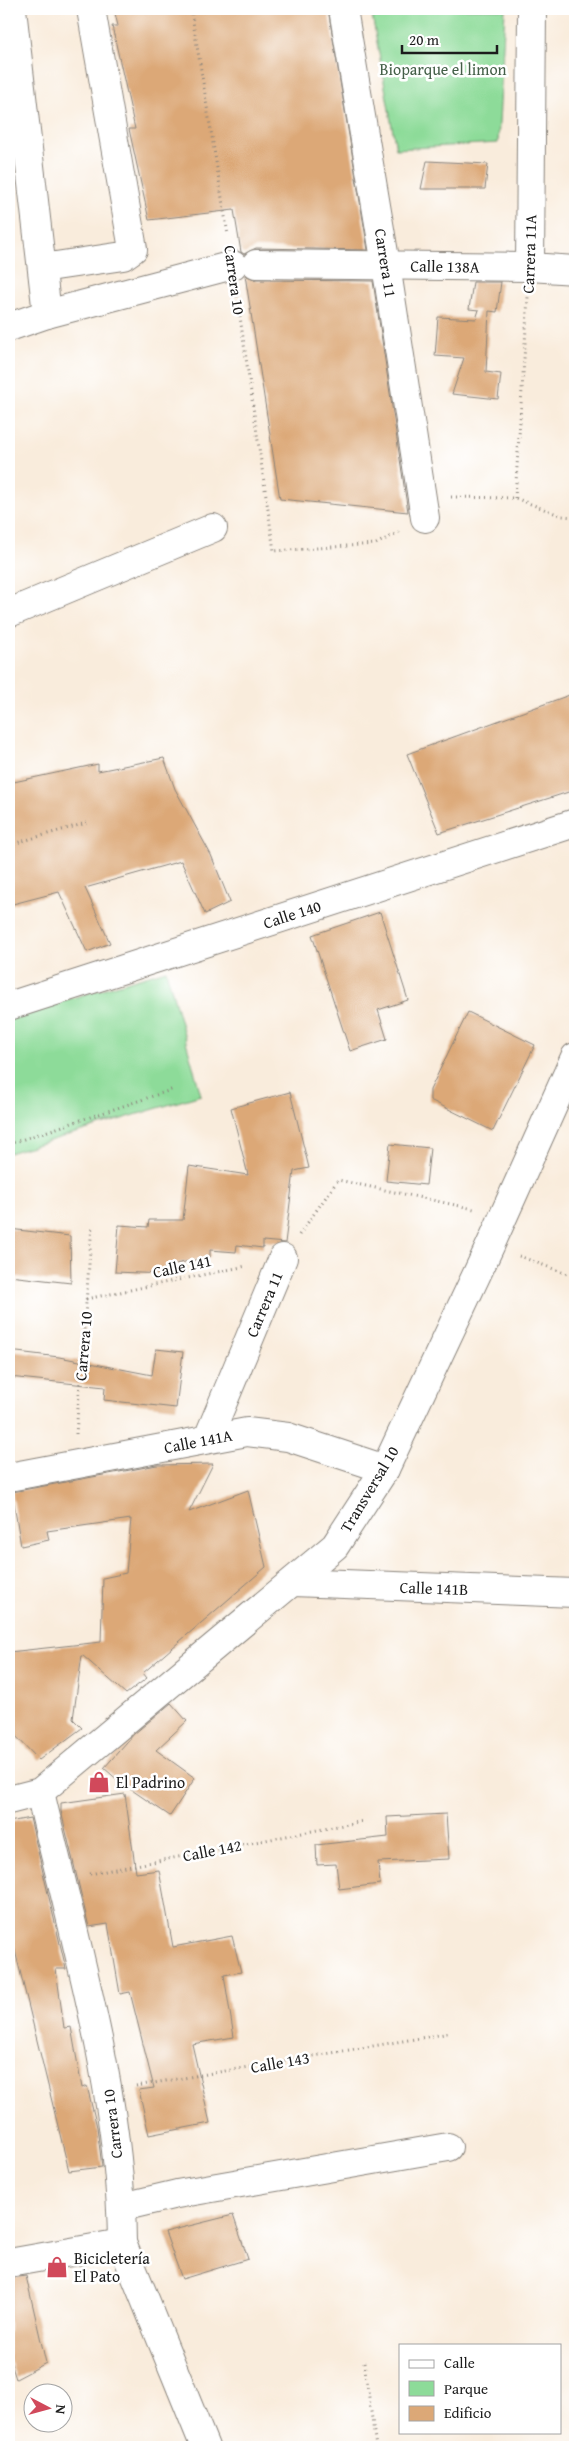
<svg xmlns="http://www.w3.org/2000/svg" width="584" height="2456" viewBox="0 0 584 2456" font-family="'Gentium Book Plus',serif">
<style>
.green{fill:#8ddb99;stroke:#547c5a}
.building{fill:#dca877}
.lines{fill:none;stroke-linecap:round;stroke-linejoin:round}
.minor-casing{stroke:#8a847c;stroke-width:30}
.path{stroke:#8a847c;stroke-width:3;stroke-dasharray:1 4;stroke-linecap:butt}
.minor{stroke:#fff;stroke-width:28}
.labels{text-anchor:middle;stroke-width:5;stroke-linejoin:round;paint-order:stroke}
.park-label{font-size:16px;fill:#445f48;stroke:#fff}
.street-label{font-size:16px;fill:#1c1c1c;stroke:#fff}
.poi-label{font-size:16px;fill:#1c1c1c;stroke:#fff;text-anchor:start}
</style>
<rect width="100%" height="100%" fill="#fff"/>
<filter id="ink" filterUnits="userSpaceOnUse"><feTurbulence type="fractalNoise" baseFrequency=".02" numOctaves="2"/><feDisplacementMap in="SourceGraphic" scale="10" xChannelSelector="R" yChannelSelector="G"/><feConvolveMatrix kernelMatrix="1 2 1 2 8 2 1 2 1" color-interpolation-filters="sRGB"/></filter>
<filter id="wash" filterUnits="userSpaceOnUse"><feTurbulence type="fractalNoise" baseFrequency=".0096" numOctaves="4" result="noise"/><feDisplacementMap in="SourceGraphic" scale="20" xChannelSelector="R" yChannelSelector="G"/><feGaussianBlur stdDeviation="1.12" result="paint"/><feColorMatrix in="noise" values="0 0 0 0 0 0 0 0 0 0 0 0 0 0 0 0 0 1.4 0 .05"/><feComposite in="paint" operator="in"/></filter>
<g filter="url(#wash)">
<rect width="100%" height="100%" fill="#f9ecdc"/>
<g class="green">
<path d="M371,9H505L498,143L396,149Z"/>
<path d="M166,970L201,1095L9,1153V1017Z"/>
</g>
<g id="blocks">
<g class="building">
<path d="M114,9H328L368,250L256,248L244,254L241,252L234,210L149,220L129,129H135L112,26H118Z"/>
<path d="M427,161L488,164L485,189H421Z"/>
<path d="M245,275L256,280L373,281L408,512L280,499Z"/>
<path d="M473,282H501L497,312L489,311L486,372L501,374L498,399L452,394L464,358L435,356L438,317L476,319L479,310L469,309Z"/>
<path d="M575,693V790L439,833L407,754Z"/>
<path d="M164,758L175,789L211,855L230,902L205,914L181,861L85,888L110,943L87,952L59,892L9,905V783L98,764V771Z"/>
<path d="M380,912L408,1000L378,1010L387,1039L350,1051L312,935Z"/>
<path d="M468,1012L535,1045L493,1131L430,1100V1090Z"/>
<path d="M290,1092L309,1168L294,1171L285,1243L263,1241V1248L237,1245L236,1252L210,1250V1257L165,1266L164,1274L115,1272L119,1225L148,1227L149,1220H183L189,1166L248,1175L231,1108Z"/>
<path d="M390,1144L430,1148L426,1185L386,1181Z"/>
<path d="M9,1229L70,1236L71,1283L9,1276Z"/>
<path d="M156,1349L183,1352L176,1408L104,1400L105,1387L9,1377V1351L59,1357L152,1375Z"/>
<path d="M213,1464L189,1512L248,1490L266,1567L143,1673L147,1678L126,1694L82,1655L73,1719L82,1728L39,1760L9,1729V1652L101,1642L103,1578L126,1573L131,1519L47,1531L49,1540L21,1546L12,1492L157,1465Z"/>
<path d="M171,1703L187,1721L156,1750L195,1778L170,1816L120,1782L104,1768L134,1734Z"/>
<path d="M125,1794L136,1873L159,1870L173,1947L232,1936L241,1972L224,1975L234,2037L192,2044L210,2123L149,2135L139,2090L154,2088L130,1992L120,1994L108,1924L89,1927L61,1811V1803Z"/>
<path d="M446,1814L449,1859L378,1862L380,1884L339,1889L336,1864L317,1865L316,1845L388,1837L387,1817Z"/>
<path d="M30,1818L66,1969H56L64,2028L71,2027L82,2088L87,2086L97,2127L102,2167L69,2171L9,1926V1822Z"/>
<path d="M233,2215L248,2259L182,2279L165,2232Z"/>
<path d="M26,2276L46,2363L16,2379L9,2357V2278Z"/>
</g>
</g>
</g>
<g filter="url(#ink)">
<use href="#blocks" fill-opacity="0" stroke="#8a847c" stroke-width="1"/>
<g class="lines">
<g class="minor-casing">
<g id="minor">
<path d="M12,9L47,314"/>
<path d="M343,9L386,265L425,518"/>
<path d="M256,264L530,267L575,270"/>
<path d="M530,267L532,9"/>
<path d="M42,268L123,256L133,249L91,9"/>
<path d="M9,327L47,314L233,265"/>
<path d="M9,613L213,528"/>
<path d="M9,1006L575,823"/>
<path d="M208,1438L283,1258"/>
<path d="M9,1477L247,1432L288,1437L385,1469"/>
<path d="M293,1582L575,1593"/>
<path d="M40,1792C74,1939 121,2092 122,2243L205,2447"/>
<path d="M9,1800L40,1792L335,1546L385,1469L490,1246L575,1057"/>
<path d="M122,2207L177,2194L448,2147"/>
<path d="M9,2263L122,2243"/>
</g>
</g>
<g class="path">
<path d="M191,9L228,235"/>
<path d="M237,296L274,551L376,544L399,532"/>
<path d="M451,497L515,498L562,516L575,517"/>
<path d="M515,498L528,297"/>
<path d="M9,845L90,822"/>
<path d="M9,1144L174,1089"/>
<path d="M299,1235L338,1180L474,1209"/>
<path d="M519,1256L575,1277"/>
<path d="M86,1299L246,1266"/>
<path d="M76,1434L92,1225"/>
<path d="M90,1874L364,1821"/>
<path d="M136,2086L450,2033"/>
<path d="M364,2362L376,2447"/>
</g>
<use href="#minor" class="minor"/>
</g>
</g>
<defs>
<g id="shop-bare" transform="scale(1.725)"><path d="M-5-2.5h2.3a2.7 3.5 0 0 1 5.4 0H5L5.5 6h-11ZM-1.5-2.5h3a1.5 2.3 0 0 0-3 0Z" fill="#d1495b" stroke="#fff" stroke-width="2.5" paint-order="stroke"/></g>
</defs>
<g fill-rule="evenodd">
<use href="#shop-bare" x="99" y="1782"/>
<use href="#shop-bare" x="57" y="2267"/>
</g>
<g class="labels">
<g class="park-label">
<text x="443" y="75">Bioparque el limon</text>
</g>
<g class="street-label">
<text transform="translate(529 254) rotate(-88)" y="6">Carrera 11A</text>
<text transform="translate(386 263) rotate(81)" y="6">Carrera 11</text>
<text transform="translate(445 266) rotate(1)" y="6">Calle 138A</text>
<text transform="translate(235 280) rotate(82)" y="6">Carrera 10</text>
<text transform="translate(292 914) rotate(-18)" y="6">Calle 140</text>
<text transform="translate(182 1266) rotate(-12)" y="6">Calle 141</text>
<text transform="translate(264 1304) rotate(-67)" y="6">Carrera 11</text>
<text transform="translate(83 1346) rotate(-85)" y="6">Carrera 10</text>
<text transform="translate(198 1441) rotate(-11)" y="6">Calle 141A</text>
<text transform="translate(369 1489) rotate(-59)" y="6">Transversal 10</text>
<text transform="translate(434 1588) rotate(2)" y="6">Calle 141B</text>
<text transform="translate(212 1850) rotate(-11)" y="6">Calle 142</text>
<text transform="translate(280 2062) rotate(-10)" y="6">Calle 143</text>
<text transform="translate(112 2124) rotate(-97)" y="6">Carrera 10</text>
</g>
<g class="poi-label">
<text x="116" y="1788">El Padrino</text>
<text x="74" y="2264">Bicicletería<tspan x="74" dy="18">El Pato</tspan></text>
</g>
</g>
<rect width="584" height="2456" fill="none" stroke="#fff" stroke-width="30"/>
<rect x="399" y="2344" width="162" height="90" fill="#ffffff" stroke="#a4a4a4"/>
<rect x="409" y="2360" width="25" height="8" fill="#ffffff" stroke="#a4a4a4"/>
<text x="444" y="2368" font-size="15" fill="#1c1c1c">Calle</text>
<rect x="409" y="2381" width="25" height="15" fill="#8ddb99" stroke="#a4a4a4"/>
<text x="444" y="2394" font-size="15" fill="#1c1c1c">Parque</text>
<rect x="409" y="2406" width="25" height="15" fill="#dca877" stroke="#a4a4a4"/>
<text x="444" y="2418" font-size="15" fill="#1c1c1c">Edificio</text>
<g transform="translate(48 2408) rotate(96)"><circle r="24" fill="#ffffff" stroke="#a4a4a4"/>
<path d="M0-4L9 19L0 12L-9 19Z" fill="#d1495b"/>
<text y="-8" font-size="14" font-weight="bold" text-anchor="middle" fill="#1c1c1c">N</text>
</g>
<path d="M402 45v8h95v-8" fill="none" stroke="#1c1c1c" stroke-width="2.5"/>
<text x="409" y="45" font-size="15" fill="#1c1c1c" stroke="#ffffff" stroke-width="4" paint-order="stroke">20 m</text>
</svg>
